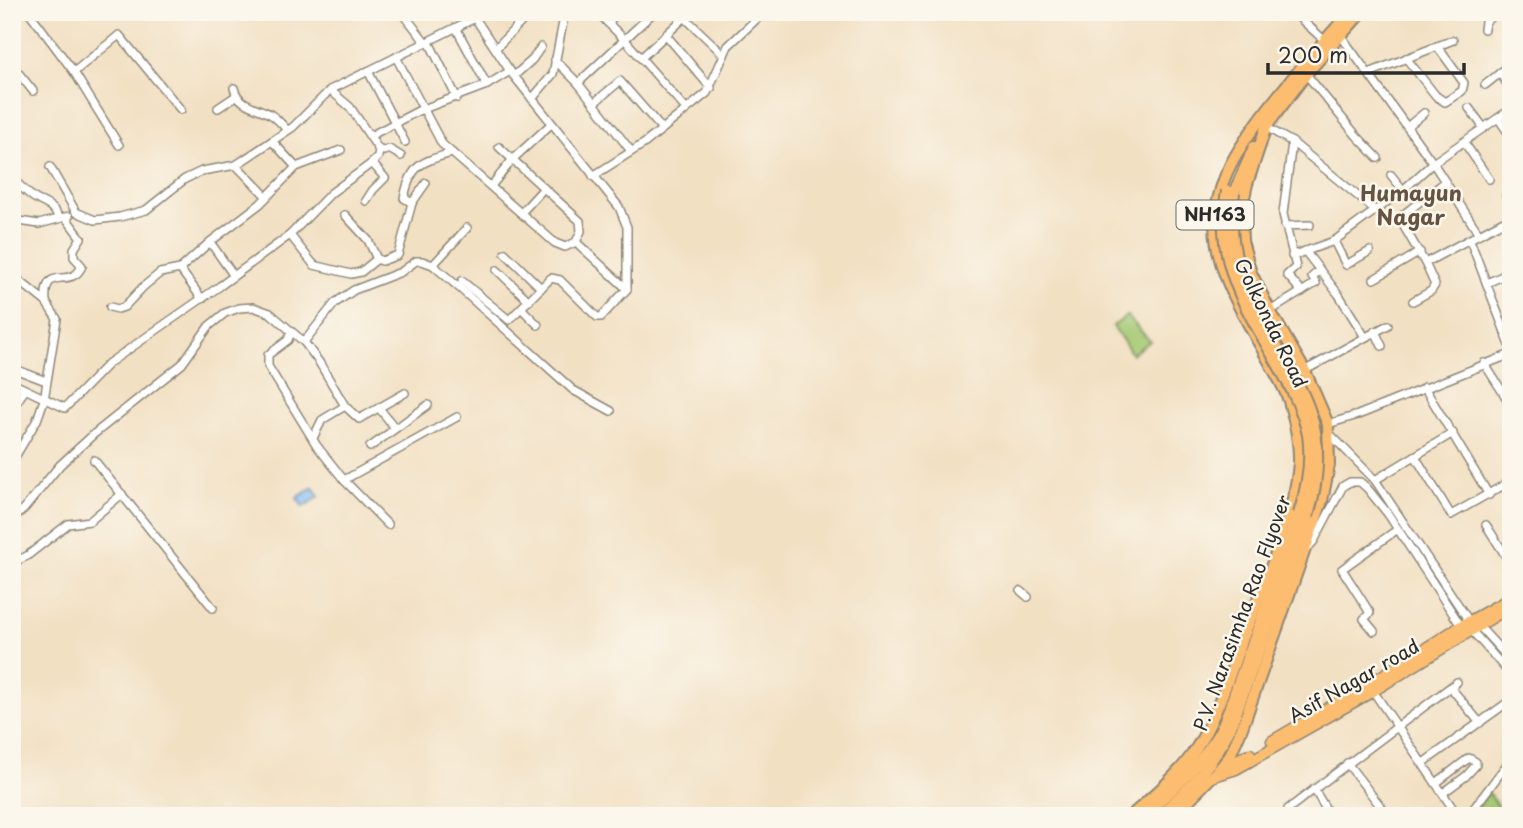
<svg xmlns="http://www.w3.org/2000/svg" width="1523" height="828" viewBox="0 0 1523 828" font-family="'Playpen Sans',sans-serif">
<style>
.green{fill:#a5c973;stroke:#687a4f;stroke-width:2}
.water{fill:#82baf2;stroke:#56728e;stroke-width:2}
.lines{fill:none;stroke-linecap:round;stroke-linejoin:round}
.minor-casing{stroke:#8e8677;stroke-width:10}
.major-casing{stroke:#8e8677;stroke-width:13}
.highway-casing{stroke:#8e8677;stroke-width:14}
.minor{stroke:#fff;stroke-width:7}
.major{stroke:#fcbd6f;stroke-width:10}
.highway{stroke:#fcbd6f;stroke-width:10}
.highway-bridge-casing{stroke:#8e8677;stroke-width:14;stroke-linecap:butt}
.highway-bridge{stroke:#fcbd6f;stroke-width:10}
.labels{text-anchor:middle;stroke-width:5;stroke-linejoin:round;paint-order:stroke}
.shield{fill:#fbf7ec;stroke:#696865;stroke-width:2}
.shield-label{font-size:18px;font-weight:bold;fill:#2b2b2b}
.street-label{font-size:19px;fill:#2b2b2b;stroke:#fbf7ec}
.neighbourhood-label{font-size:21px;font-weight:bold;fill:#655241;stroke:#fbf7ec}
</style>
<rect width="100%" height="100%" fill="#fbf7ec"/>
<filter id="ink" filterUnits="userSpaceOnUse"><feTurbulence type="fractalNoise" baseFrequency=".0143" numOctaves="2"/><feDisplacementMap in="SourceGraphic" scale="14" xChannelSelector="R" yChannelSelector="G"/><feConvolveMatrix kernelMatrix="1 2 1 2 8 2 1 2 1" color-interpolation-filters="sRGB"/></filter>
<filter id="wash" filterUnits="userSpaceOnUse"><feTurbulence type="fractalNoise" baseFrequency=".00686" numOctaves="4" result="noise"/><feDisplacementMap in="SourceGraphic" scale="28" xChannelSelector="R" yChannelSelector="G"/><feGaussianBlur stdDeviation="1.57" result="paint"/><feColorMatrix in="noise" values="0 0 0 0 0 0 0 0 0 0 0 0 0 0 0 0 0 1.4 0 .05"/><feComposite in="paint" operator="in"/></filter>
<g filter="url(#wash)">
<rect width="100%" height="100%" fill="#f2e0c3"/>
<g class="green">
<path d="M1127,316L1150,341L1132,354L1113,326Z"/>
<path d="M1488,792L1505,816H1472Z"/>
</g>
<path class="water" d="M313,487L319,497L303,507L297,498Z"/>
</g>
<g filter="url(#ink)">
<g class="lines">
<g class="minor-casing">
<g id="minor">
<path d="M29,12L74,72L119,145"/>
<path d="M597,12L626,41L686,109"/>
<path d="M679,12L724,55"/>
<path d="M1293,12L1324,40"/>
<path d="M406,17L426,43"/>
<path d="M608,23L618,12"/>
<path d="M456,28L487,85"/>
<path d="M1484,29L1485,22L1497,12"/>
<path d="M666,35L711,88"/>
<path d="M1341,36L1433,163L1479,234"/>
<path d="M429,42L457,98"/>
<path d="M496,48L531,12"/>
<path d="M396,57L442,144L555,243L565,247L576,242L581,231L580,221L499,147"/>
<path d="M641,58L685,17"/>
<path d="M1406,58L1436,96L1445,102L1462,91L1464,83L1437,46"/>
<path d="M555,60L578,83L631,151"/>
<path d="M12,65L33,91"/>
<path d="M1510,65L1500,73L1511,90"/>
<path d="M368,71L405,142"/>
<path d="M74,72L119,35L181,110"/>
<path d="M1369,73L1453,40"/>
<path d="M1306,74L1356,135L1378,158"/>
<path d="M514,76L532,60L541,47"/>
<path d="M578,83L654,12"/>
<path d="M1485,85L1500,73"/>
<path d="M234,88C238,105 256,107 270,114C277,118 282,124 287,130"/>
<path d="M330,90L350,107L379,150"/>
<path d="M532,99L553,74L565,12"/>
<path d="M594,103L620,81L662,129"/>
<path d="M218,108L236,96"/>
<path d="M1469,108L1484,128"/>
<path d="M1498,118L1511,137"/>
<path d="M1266,127L1292,142L1376,211"/>
<path d="M1407,127L1424,113"/>
<path d="M370,136L418,111L487,85L510,71"/>
<path d="M272,141L296,167"/>
<path d="M1292,142L1283,214L1296,267L1287,275L1302,292"/>
<path d="M1464,142L1489,179"/>
<path d="M379,150L384,151L389,149L401,156"/>
<path d="M236,165L266,196"/>
<path d="M50,167L76,212L95,220L120,217L146,210L185,179L202,171L236,165L293,127L330,90L475,18L480,12"/>
<path d="M1391,175L1403,190"/>
<path d="M593,176L645,143L707,93L728,46L764,12"/>
<path d="M12,178C20,185 27,194 36,199C45,204 54,206 59,218"/>
<path d="M1445,182L1399,218L1425,263L1511,217"/>
<path d="M491,186L514,158L551,124"/>
<path d="M1506,195L1511,207"/>
<path d="M366,201L373,190L385,178L372,163"/>
<path d="M412,203L404,198C411,164 421,162 452,153"/>
<path d="M521,213L544,188"/>
<path d="M345,215L368,240L377,259"/>
<path d="M12,220L39,224L69,216"/>
<path d="M1285,226L1310,225"/>
<path d="M290,235L314,265L351,274L361,272L377,259L382,261L398,255L412,203L426,183"/>
<path d="M1470,240L1511,348"/>
<path d="M1334,241L1346,265L1370,251"/>
<path d="M210,242L234,276"/>
<path d="M576,242L627,289"/>
<path d="M1305,251L1339,295L1365,337"/>
<path d="M505,253L541,288"/>
<path d="M1292,256L1334,241L1403,190L1433,163L1511,109"/>
<path d="M433,265L467,228"/>
<path d="M180,269L202,299"/>
<path d="M497,270L529,301"/>
<path d="M12,275L46,302L57,319L44,400L37,420L12,462"/>
<path d="M1374,279L1420,252"/>
<path d="M462,281L509,320L551,278L560,280L597,317H601L627,289V227L619,207L510,71L475,18"/>
<path d="M1487,283L1511,272"/>
<path d="M1413,301L1431,291L1435,285L1425,263"/>
<path d="M46,302C43,262 71,291 82,266L74,257V249L81,238L66,218"/>
<path d="M110,307L118,309L124,307L143,287L160,273L180,269L210,242L260,204L296,167L341,150"/>
<path d="M522,309L538,325"/>
<path d="M1270,311L1316,283L1312,277L1320,270"/>
<path d="M1375,331L1382,346"/>
<path d="M291,332L288,340L268,355V366L317,446L344,480L388,525"/>
<path d="M304,342L335,303L354,290L401,272L416,261H422L433,265L463,291L573,390L611,411"/>
<path d="M1484,363L1511,405"/>
<path d="M12,368L46,381"/>
<path d="M1291,378L1388,325"/>
<path d="M12,383L65,408L109,363L220,286L290,235L331,193L372,163L378,157L379,150"/>
<path d="M1424,387L1489,495"/>
<path d="M379,408L395,428"/>
<path d="M12,409L25,390"/>
<path d="M1328,424L1358,415L1511,354"/>
<path d="M1330,434L1375,480L1469,621L1479,626L1511,661"/>
<path d="M313,438L322,420L345,406"/>
<path d="M370,447L428,405"/>
<path d="M1415,456L1451,515L1511,481"/>
<path d="M94,460L213,608"/>
<path d="M344,480L457,417"/>
<path d="M1375,480L1453,433"/>
<path d="M12,519L24,509L60,465L94,434L182,364L209,326L225,313L239,308L253,307L270,313L304,342L319,362L345,406L359,419L405,393"/>
<path d="M1486,525L1511,564"/>
<path d="M1307,549L1314,541L1343,486L1350,482H1360L1367,488L1388,514L1461,626L1472,631L1511,675"/>
<path d="M12,563L27,556L68,524L90,521L122,494"/>
<path d="M1021,591L1028,597"/>
<path d="M1374,631L1364,619L1370,613L1342,569L1398,529"/>
<path d="M1371,688L1458,816"/>
<path d="M1451,688L1480,723"/>
<path d="M1347,763L1388,816"/>
<path d="M1423,763L1511,700"/>
<path d="M1436,783L1469,758L1476,762V765L1466,776L1443,793"/>
<path d="M1314,789L1330,816"/>
<path d="M1288,809L1457,682"/>
<path d="M1468,816L1511,759"/>
</g>
</g>
<g class="major-casing">
<g id="major">
<path d="M1272,741L1369,684L1461,626L1511,598"/>
<path d="M1222,766L1250,754"/>
<path d="M1211,777L1236,769L1373,691L1511,606"/>
</g>
</g>
<g class="highway-casing">
<g id="highway">
<path d="M1234,193L1254,147"/>
<path d="M1131,816C1152,797 1175,778 1191,756C1216,721 1229,675 1244,635C1265,580 1293,523 1299,464C1300,443 1295,421 1289,401C1285,388 1277,376 1270,363C1246,318 1209,265 1216,211C1221,175 1237,151 1258,122C1286,83 1318,49 1350,12"/>
<path d="M1142,816C1175,788 1205,762 1224,723L1299,514"/>
<path d="M1158,816C1192,786 1215,764 1233,721L1308,516"/>
<path d="M1170,816L1190,799L1222,766L1230,755L1242,728L1322,501L1329,465L1328,424L1305,371L1270,311L1251,273L1242,241L1241,211L1247,184L1266,127L1306,74L1362,12"/>
</g>
</g>
<use href="#minor" class="minor"/>
<use href="#major" class="major"/>
<use href="#highway" class="highway"/>
<g class="highway-bridge-casing">
<g id="highway-bridge">
<path d="M1227,191C1213,261 1246,308 1279,366C1291,388 1303,410 1308,435C1312,462 1307,488 1299,514"/>
<path d="M1234,193C1223,262 1254,306 1286,363C1299,385 1311,407 1315,432C1320,461 1316,489 1308,516"/>
</g>
</g>
<use href="#highway-bridge" class="highway-bridge"/>
</g>
</g>
<g class="labels">
<rect class="shield" x="1176.5" y="200.5" width="77" height="29" rx="5"/>
<g class="shield-label">
<text x="1215" y="221">NH163</text>
</g>
<g class="street-label">
<text transform="translate(1271 323) rotate(64)" y="7">Golkonda Road</text>
<text transform="translate(1242 613) rotate(-70)" y="7">P.V. Narasimha Rao Flyover</text>
<text transform="translate(1354 681) rotate(-30)" y="7">Asif Nagar road</text>
</g>
<g class="neighbourhood-label">
<text x="1411" y="201">Humayun<tspan x="1411" dy="24">Nagar</tspan></text>
</g>
</g>
<rect width="1523" height="828" fill="none" stroke="#fbf7ec" stroke-width="42"/>
<path d="M1268 63v10h196v-10" fill="none" stroke="#2b2b2b" stroke-width="3.5"/>
<text x="1278" y="63" font-size="21" fill="#2b2b2b" stroke="#fbf7ec" stroke-width="5" paint-order="stroke">200 m</text>
</svg>
